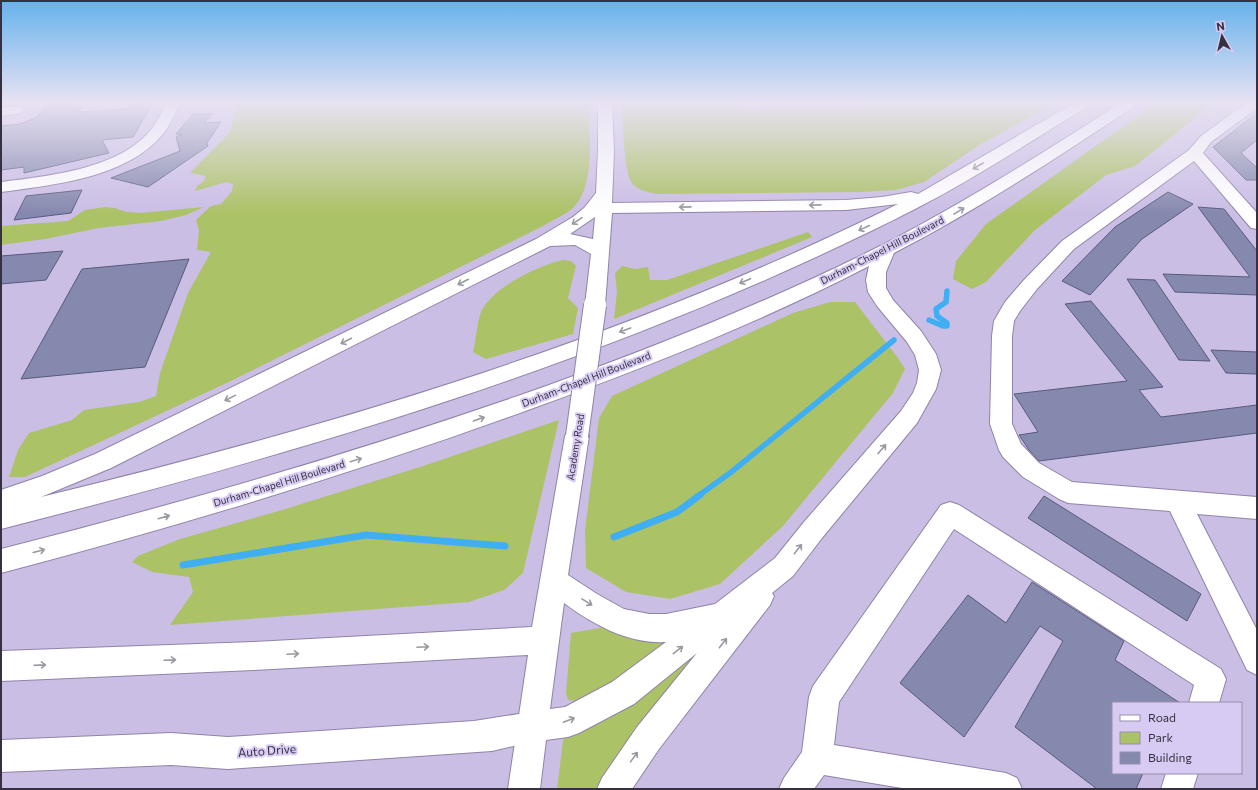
<svg xmlns="http://www.w3.org/2000/svg" width="1258" height="790" viewBox="0 0 1258 790" font-family="Commissioner,sans-serif">
<style>
.green{fill:#acc267}
.lines{fill:none;stroke-linecap:round;stroke-linejoin:round}
.stream-far1{stroke:#40aef3;stroke-width:5.5}
.stream{stroke:#40aef3;stroke-width:7}
.building{fill:#8689ae;stroke:#575a7d}
.minor-casing{stroke:#9083a8;stroke-width:2}
.major-casing{stroke:#9083a8;stroke-width:2}
.minor{fill:#fff;fill-rule:evenodd}
.major{fill:#fff;fill-rule:evenodd}
.major-bridge-casing{stroke:#9083a8;stroke-width:24;stroke-linecap:butt}
.major-bridge{stroke:#fff;stroke-width:22}
.oneway{stroke:#9a98a0}
.labels{text-anchor:middle;stroke-width:4;stroke-linejoin:round;paint-order:stroke}
.street-label{font-size:10px;fill:#363040;stroke:#d8cbf3}
.near-street-label{font-size:12px;fill:#363040;stroke:#d8cbf3}
</style>
<rect width="100%" height="100%" fill="#cbbee5"/>
<g class="green">
<path d="M237,103H589C589,132 596,186 573,208C565,215 552,220 543,226L233,380L25,477H9L18,450L29,433L72,420L84,410L139,402L156,396L160,373L188,293L211,252L197,250L199,230L196,220L211,206L221,204L232,191L233,184L227,182L195,191L197,186L203,182L206,176L190,173L230,132Z"/>
<path d="M622,103H735L740,108L751,110L802,105L843,108L862,103H1056L981,144L924,182L896,190L860,192L657,194C648,192 638,191 632,183C624,174 622,117 622,103Z"/>
<path d="M1156,103H1214L1135,166L1106,175L1035,230L986,282L972,289L953,279L956,261L986,224Z"/>
<path d="M105,207L115,208L126,212L140,213L204,207L186,215L161,221L99,228L45,239L1,245V226L68,221L85,210Z"/>
<path d="M808,232L812,237L614,319L617,292L615,273L622,266L635,269L648,267L650,280H667Z"/>
<path d="M563,260L571,261L576,266L568,298L578,308L573,334L486,359L473,352C476,340 477,322 481,312C492,287 538,266 563,260Z"/>
<path d="M830,302H855L898,358L905,369L893,393L783,526L720,584L670,599L626,592L586,568L585,530L599,418L612,396L793,313Z"/>
<path d="M559,420L523,573L504,590L469,602L170,625L193,592L189,577L152,572L132,562L138,556L180,539L282,510L423,466Z"/>
<path d="M611,626L678,633L622,678L576,701L568,700L566,693L571,633Z"/>
<path d="M707,641L599,789H557L563,741L566,735Z"/>
</g>
<g class="lines">
<g class="stream-far1">
<path d="M929,320L943,326H947V323L937,316L936,309L946,302L947,291"/>
<path d="M698,496L730,473L894,340"/>
</g>
<g class="stream">
<path d="M614,537L677,512L700,495"/>
<path d="M183,565L366,535L505,546"/>
</g>
</g>
<g class="building">
<path d="M47,103H76L74,106L83,105L79,112L128,109L131,104L153,103L133,137L102,140L109,153L24,173V167L1,170V126L20,124L37,117Z"/>
<path d="M1257,113V140L1241,153L1257,168V180H1246L1213,147Z"/>
<path d="M193,114H212L204,123L221,122L207,143L208,146L148,187L111,178L180,151L176,137L182,134H176Z"/>
<path d="M82,190L71,213L14,220L26,196Z"/>
<path d="M1168,192L1193,204L1142,239L1090,295L1062,281L1115,227Z"/>
<path d="M1198,207L1224,209L1257,251V295L1175,292L1163,274L1250,277Z"/>
<path d="M63,251L46,280L1,284V256Z"/>
<path d="M189,259L145,367L21,379L82,269Z"/>
<path d="M1127,279L1155,280L1210,361L1179,360Z"/>
<path d="M1091,301L1163,387L1139,390L1161,417L1257,405V433L1039,461L1029,450L1019,435L1038,432L1014,394L1127,381L1065,304Z"/>
<path d="M1211,350L1257,352V374L1226,373Z"/>
<path d="M1044,496L1201,594L1187,621L1028,518Z"/>
<path d="M1032,582L1124,641L1115,660L1180,703H1113V773H1143L1136,789H1097L1015,727L1063,641L1040,626L964,737L900,683L968,595L1006,623Z"/>
</g>
<g class="lines">
<g class="minor-casing">
<g id="minor">
<path d="M166,103H180C175,114 170,126 162,135C126,178 53,185 1,192V182C49,176 122,169 153,127C158,120 162,111 166,103Z"/>
<path d="M1246,103H1257V108L1211,142L1203,153L1257,213V229L1251,228L1194,161L1074,249L1037,289L1020,311L1014,321L1012,336V424L1021,444L1039,463L1072,482L1257,497V519L1197,514L1257,630V675L1247,670L1170,511L1068,503L1059,499L1023,477L1003,457L999,450L990,424L992,336L994,321L1005,302L1023,281L1062,241L1189,150L1201,136Z"/>
<path d="M17,106L22,107L24,110L22,113L1,116V108Z"/>
<path d="M950,502L959,505L1221,669L1226,679L1219,703H1189L1194,685L954,529L839,702L834,745L1006,773L1017,778L1022,789H908L824,775L814,789H779L784,778L802,752L809,697L813,686L941,505Z"/>
<path d="M531,712L542,716L546,727L542,738L531,742L492,751L228,769L171,765L1,772V740L171,733L228,737L474,721Z"/>
<path d="M1166,773H1198L1193,789H1161Z"/>
</g>
</g>
<g class="major-casing">
<g id="major">
<path d="M598,103H612L614,151L612,203L846,200L882,197L911,192L918,194L1074,103H1091L1089,106C1032,140 976,178 917,208C628,356 315,449 1,529V490L42,476L95,454L536,239L573,217L584,208L596,193L598,151ZM898,204C627,339 334,426 41,497L111,468L550,246L575,245L591,254L585,305L588,310L595,312L602,310L605,305L612,213L846,210ZM595,217L593,239L570,234Z"/>
<path d="M1121,103H1137L1135,106C1056,158 978,210 894,253L886,272V288L893,300L921,331L936,354L941,370L936,389L917,423L822,538L793,576L772,593L774,596L770,605L659,749L632,789H597L602,778L637,727L697,653L634,704L579,733L568,737L546,740L540,789H508L517,729L516,727L518,722L528,655L254,670L1,681V651L254,642L532,627L565,436L569,429L577,427L585,429L589,436L568,575L597,594L624,609L649,614H666L715,604L775,558L804,522L901,411L913,393L917,383L919,370L915,355L907,342L877,306L868,292L866,280L869,266C759,323 644,368 528,410C355,473 179,526 1,573V549C186,502 369,449 549,385C668,342 785,295 896,238C974,197 1047,150 1121,103ZM564,603C594,625 628,644 666,642L612,682L565,707L550,709Z"/>
</g>
</g>
<use href="#minor" class="minor"/>
<use href="#major" class="major"/>
<g class="major-bridge-casing">
<path id="major-bridge" d="M577,436L595,305"/>
</g>
<use href="#major-bridge" class="major-bridge"/>
</g>
<defs><path id="oneway-shaft" d="M-6 0H5M1.5-3L5.5 0L1.5 3" fill="none" stroke-width="1.6" stroke-linecap="round" stroke-linejoin="round"/></defs>
<g class="oneway">
<use href="#oneway-shaft" transform="translate(978 166) rotate(150)"/>
<use href="#oneway-shaft" transform="translate(815 205) rotate(179)"/>
<use href="#oneway-shaft" transform="translate(685 207) rotate(179)"/>
<use href="#oneway-shaft" transform="translate(959 211) rotate(-31)"/>
<use href="#oneway-shaft" transform="translate(577 221) rotate(146)"/>
<use href="#oneway-shaft" transform="translate(864 228) rotate(155)"/>
<use href="#oneway-shaft" transform="translate(745 281) rotate(157)"/>
<use href="#oneway-shaft" transform="translate(463 282) rotate(153)"/>
<use href="#oneway-shaft" transform="translate(625 330) rotate(160)"/>
<use href="#oneway-shaft" transform="translate(346 341) rotate(153)"/>
<use href="#oneway-shaft" transform="translate(230 398) rotate(154)"/>
<use href="#oneway-shaft" transform="translate(479 419) rotate(-19)"/>
<use href="#oneway-shaft" transform="translate(882 449) rotate(-50)"/>
<use href="#oneway-shaft" transform="translate(356 460) rotate(-17)"/>
<use href="#oneway-shaft" transform="translate(164 517) rotate(-16)"/>
<use href="#oneway-shaft" transform="translate(798 549) rotate(-52)"/>
<use href="#oneway-shaft" transform="translate(39 551) rotate(-15)"/>
<use href="#oneway-shaft" transform="translate(587 602) rotate(31)"/>
<use href="#oneway-shaft" transform="translate(723 643) rotate(-52)"/>
<use href="#oneway-shaft" transform="translate(423 647) rotate(-3)"/>
<use href="#oneway-shaft" transform="translate(678 650) rotate(-38)"/>
<use href="#oneway-shaft" transform="translate(293 654) rotate(-3)"/>
<use href="#oneway-shaft" transform="translate(170 660) rotate(-2)"/>
<use href="#oneway-shaft" transform="translate(40 665) rotate(-2)"/>
<use href="#oneway-shaft" transform="translate(569 720) rotate(-21)"/>
<use href="#oneway-shaft" transform="translate(634 757) rotate(-54)"/>
</g>
<linearGradient id="sky" x2="0" y2="1"><stop stop-color="#65b2ec"/><stop offset="0.48" stop-color="#e8e2f3"/><stop offset="1" stop-color="#e8e2f3" stop-opacity="0"/></linearGradient>
<rect width="1258" height="213" fill="url(#sky)"/>
<g class="labels">
<g class="street-label">
<text transform="translate(882 250) rotate(-27)" y="4">Durham-Chapel Hill Boulevard</text>
<text transform="translate(586 379) rotate(-21)" y="4">Durham-Chapel Hill Boulevard</text>
<text transform="translate(575 447) rotate(-81)" y="4">Academy Road</text>
<text transform="translate(279 483) rotate(-17)" y="4">Durham-Chapel Hill Boulevard</text>
</g>
<g class="near-street-label">
<text transform="translate(267 751) rotate(-4)" y="4">Auto Drive</text>
</g>
</g>
<rect width="1258" height="790" fill="none" stroke="#363040" stroke-width="4"/>
<rect x="1112" y="702" width="130" height="72" fill="#d8cbf3" stroke="#978dab"/>
<rect x="1120" y="715" width="20" height="6" fill="#ffffff" stroke="#978dab"/>
<text x="1148" y="722" font-size="12" fill="#363040">Road</text>
<rect x="1120" y="732" width="20" height="12" fill="#acc267" stroke="#978dab"/>
<text x="1148" y="742" font-size="12" fill="#363040">Park</text>
<rect x="1120" y="752" width="20" height="12" fill="#8689ae" stroke="#978dab"/>
<text x="1148" y="762" font-size="12" fill="#363040">Building</text>
<g transform="translate(1222 36) rotate(352)" stroke="#d8cbf3" stroke-width="3" paint-order="stroke">
<path d="M0-3L7 15L0 10L-7 15Z" fill="#363040"/>
<text y="-6" font-size="11" font-weight="bold" text-anchor="middle" fill="#363040">N</text>
</g>
</svg>
